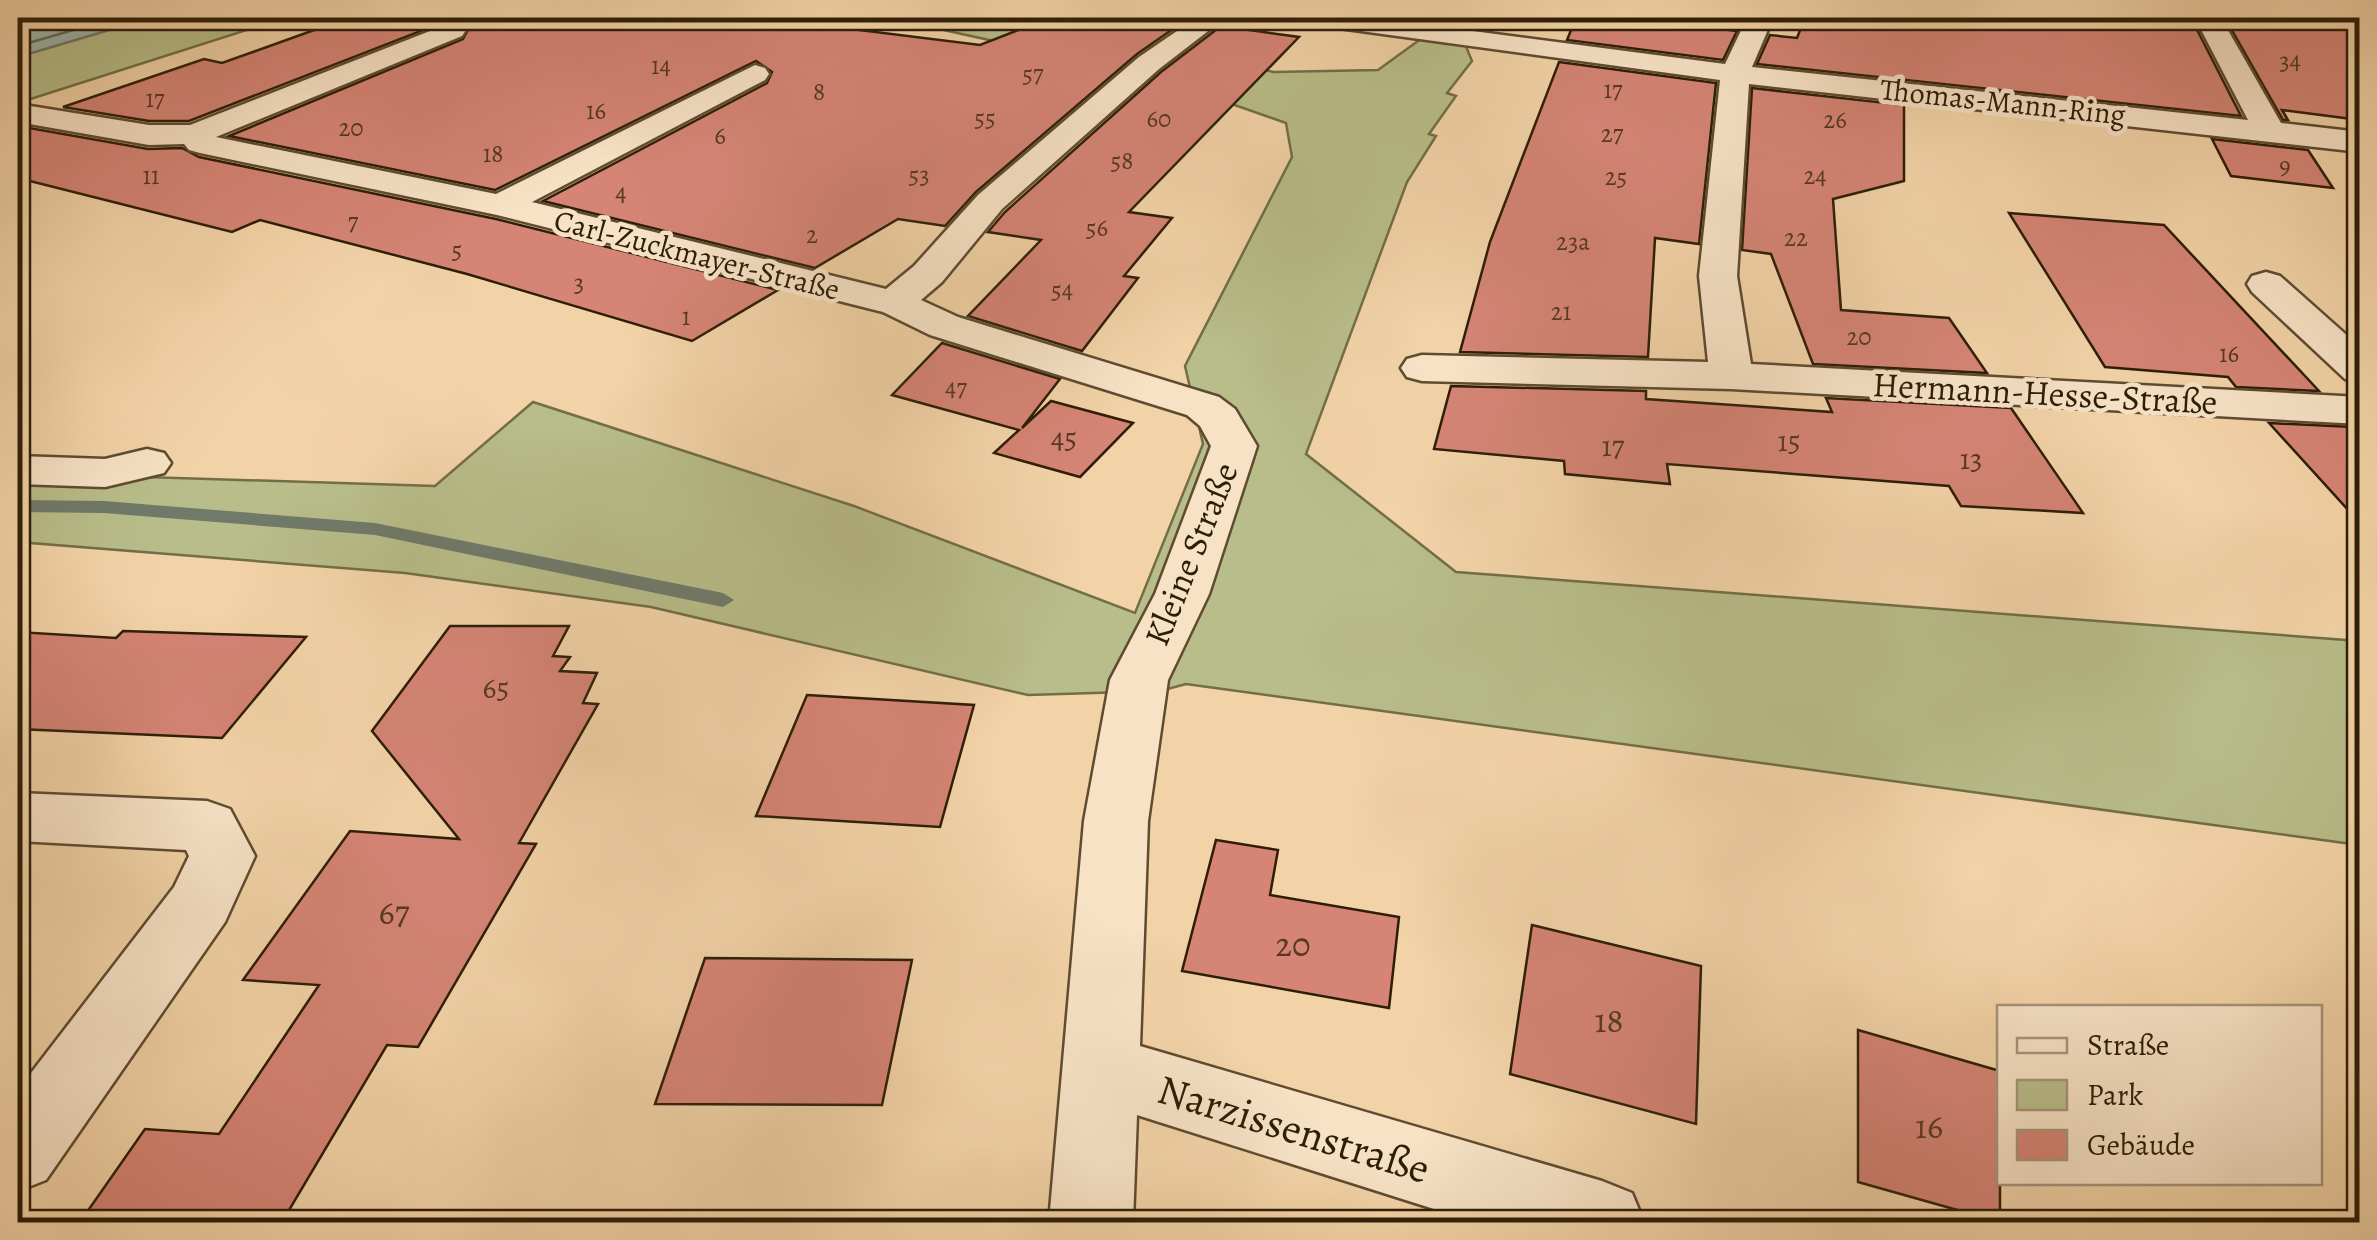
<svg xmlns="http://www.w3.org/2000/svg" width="2377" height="1240" viewBox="0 0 2377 1240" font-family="Alegreya,serif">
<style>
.green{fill:#b8bd89;stroke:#726e48;stroke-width:2.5}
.water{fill:#9bb7ab;stroke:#6f7a6a;stroke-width:2.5}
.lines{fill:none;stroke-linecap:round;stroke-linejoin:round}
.shore{stroke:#646a5a;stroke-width:2.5}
.stream{fill:#6f7a6a;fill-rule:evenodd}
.building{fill:#d58475;stroke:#2d1e08;stroke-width:2.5}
.minor-casing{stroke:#5e4b30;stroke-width:5}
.minor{fill:#f7e2c6;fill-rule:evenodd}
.labels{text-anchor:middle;stroke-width:9;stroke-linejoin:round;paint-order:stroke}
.far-number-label{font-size:25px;fill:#573823}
.far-street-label{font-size:30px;fill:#2d1e08;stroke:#f7e2c6}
.number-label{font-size:30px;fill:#573823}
.street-label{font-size:35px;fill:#2d1e08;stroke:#f7e2c6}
.near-number-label{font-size:35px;fill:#573823}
.near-street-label{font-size:42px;fill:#2d1e08;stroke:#f7e2c6}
</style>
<rect width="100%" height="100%" fill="#f2d3a7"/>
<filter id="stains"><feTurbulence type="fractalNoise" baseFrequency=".002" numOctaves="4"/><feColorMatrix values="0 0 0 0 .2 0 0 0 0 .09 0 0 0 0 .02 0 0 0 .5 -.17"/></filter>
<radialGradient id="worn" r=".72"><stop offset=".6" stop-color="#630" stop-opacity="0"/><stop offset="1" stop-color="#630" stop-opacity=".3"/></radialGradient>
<g class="green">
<path d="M18,18H284L18,103Z"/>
<path d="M827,18H1008L1274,72L1378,70L1422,38L1465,44L1472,61L1447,93L1456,96L1429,134L1436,136L1407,182L1306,454L1456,572L2359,641V845L1186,684L1160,691L1028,695L651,607L405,573L18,542V473L435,486L533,402L854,506L1135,613L1203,444L1185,366L1292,157L1286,123L1152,76L894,19Z"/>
</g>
<path class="water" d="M18,18H150L18,57Z"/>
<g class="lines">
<path class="shore" d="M18,46L115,18"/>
<path class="stream" d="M18,500L104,501L375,523L723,593L734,600L723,607L375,535L104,513L18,512Z"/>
</g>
<g class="building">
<path d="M318,18H763L980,45L1049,18L1186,20L1137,54L976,192L945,226L898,219L815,268L543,201L767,83L772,72L756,61L495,190L229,136L463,39L469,28L463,20L454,18L189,121H149L63,107L204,59L222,63L317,29Z"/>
<path d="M1576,18H1632L1737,31L1723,60L1567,40Z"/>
<path d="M1805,18H2191L2241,116L1757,64L1770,35L1797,38Z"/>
<path d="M2225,18H2360V120L2282,110L2288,120H2283Z"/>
<path d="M1221,26L1299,37L1129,212L1172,218L1124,276L1138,278L1082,351L968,316L1041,240L988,232L1005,212L1161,72Z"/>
<path d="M1559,62L1716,83L1699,244L1655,238L1648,357L1460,352L1490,242Z"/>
<path d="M1752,88L1904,105V181L1833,199L1841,310L1949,318L1987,373L1813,364L1771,254L1742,250Z"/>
<path d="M18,126L148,149L182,148L199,157L496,219L778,290L692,341L467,274L260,220L232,232L18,178Z"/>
<path d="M2212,139L2308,150L2333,188L2231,176Z"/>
<path d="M2009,213L2164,225L2319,391L2236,387L2228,377L2105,367Z"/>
<path d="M942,343L1060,379L1022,428L1051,401L1133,423L1080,477L994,453L1019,430L892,395Z"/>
<path d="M1451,386L1646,391V399L1832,412L1826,398L2011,408L2083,513L1961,506L1949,486L1667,464L1670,484L1565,474L1564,461L1434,449Z"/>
<path d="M2269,423L2353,427L2360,434V523Z"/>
<path d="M450,626H569L553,656L570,657L560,671L597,673L583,703L598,704L519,843L536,844L418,1047L387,1045L282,1222H80L145,1129L219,1134L319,985L243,980L350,831L459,839L372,731Z"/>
<path d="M123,631L215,634L306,637L222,738L18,729V632L116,638Z"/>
<path d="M807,695L974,705L940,827L756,816Z"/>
<path d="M1216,840L1278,850L1270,895L1399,917L1389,1008L1182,971Z"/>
<path d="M1532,925L1701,966L1696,1124L1510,1074Z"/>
<path d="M705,958L912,960L882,1105L655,1104Z"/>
<path d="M1858,1030L2000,1071V1222L1858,1182Z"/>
</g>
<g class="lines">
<g class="minor-casing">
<g id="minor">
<path d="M1196,18H1225L1159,69L1002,209L942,282L921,300L958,317L1219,397L1235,409L1257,446L1209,594L1168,680L1148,821L1140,1046L1602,1181L1632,1193L1644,1222H1475L1137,1115L1133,1222H1049L1084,821L1110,680L1155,594L1211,446L1200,426L1187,415L930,335L883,312L497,215L200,153L189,150L184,144L149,145L18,122V104L149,125H190L453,22L462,24L466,30L462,36L216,137L496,194L755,65L765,68L769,74L765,80L532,202L886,289L914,266L978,195L1139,57Z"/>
<path d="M1311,18H1373L1725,64L1747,18H1773L1752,67L2248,120L2195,18H2221L2281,123L2360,132V152L1749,84L1737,276L1751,364L2360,397V424L1731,389L1422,381L1407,377L1401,368L1407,359L1422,355L1708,362L1699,276L1720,80L1324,26Z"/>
<path d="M2266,272L2280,276L2360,347V383L2345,379L2252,292L2247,284L2252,276Z"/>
<path d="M147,449L164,453L171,463L164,473L105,487L18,484V456L105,459Z"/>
<path d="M18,793L207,801L230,809L255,856L225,922L46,1180L18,1191V1090L174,887L189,856L186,850L18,841Z"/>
</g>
</g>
<use href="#minor" class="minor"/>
</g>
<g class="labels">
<g class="far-number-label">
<text x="2290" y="69">34</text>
<text x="661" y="74">14</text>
<text x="1033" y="82">57</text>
<text x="1613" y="98">17</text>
<text x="819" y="100">8</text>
<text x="155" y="107">17</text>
<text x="596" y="119">16</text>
<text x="985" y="126">55</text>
<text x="1159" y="127">60</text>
<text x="1835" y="128">26</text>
<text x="351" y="136">20</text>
<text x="1612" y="142">27</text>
<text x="720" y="144">6</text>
<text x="493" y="162">18</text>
<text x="1122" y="169">58</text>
<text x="2285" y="174">9</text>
<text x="919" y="183">53</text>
<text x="151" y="184">11</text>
<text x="1815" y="184">24</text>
<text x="1616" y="185">25</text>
<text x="621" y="201">4</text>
<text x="353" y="230">7</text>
<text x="1097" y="236">56</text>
<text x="812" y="243">2</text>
<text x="1796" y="246">22</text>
<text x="1573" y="250">23a</text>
<text x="457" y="258">5</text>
<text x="579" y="291">3</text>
<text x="1062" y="298">54</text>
<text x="1561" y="320">21</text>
<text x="686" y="325">1</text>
<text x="1859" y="345">20</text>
<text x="2229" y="362">16</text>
<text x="956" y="396">47</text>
</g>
<g class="far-street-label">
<text transform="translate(2003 102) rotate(6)" y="10">Thomas-Mann-Ring</text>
<text transform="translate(697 255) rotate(14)" y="10">Carl-Zuckmayer-Straße</text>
</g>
<g class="number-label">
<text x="1064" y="448">45</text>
<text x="1789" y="451">15</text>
<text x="1613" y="456">17</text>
<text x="1971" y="469">13</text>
<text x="496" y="698">65</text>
</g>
<g class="street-label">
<text transform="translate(2045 393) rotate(3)" y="12">Hermann-Hesse-Straße</text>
<text transform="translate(1191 554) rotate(-68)" y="12">Kleine Straße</text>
</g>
<g class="near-number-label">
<text x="394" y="924">67</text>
<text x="1293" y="956">20</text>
<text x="1609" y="1032">18</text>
<text x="1929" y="1138">16</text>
</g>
<g class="near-street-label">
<text transform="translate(1294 1128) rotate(17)" y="15">Narzissenstraße</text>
</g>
</g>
<rect width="2377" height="1240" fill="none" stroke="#f2d3a7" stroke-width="60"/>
<rect x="20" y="20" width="2337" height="1200" fill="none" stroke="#2d1e08" stroke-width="5"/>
<rect x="30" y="30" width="2317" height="1180" fill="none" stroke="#2d1e08" stroke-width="2.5"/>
<rect x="1997" y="1005" width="325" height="180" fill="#f7e2c6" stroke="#a6947a" stroke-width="2.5"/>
<rect x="2017" y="1038" width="50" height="15" fill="#f7e2c6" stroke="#a6947a" stroke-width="2.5"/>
<text x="2087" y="1055" font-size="30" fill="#2d1e08">Straße</text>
<rect x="2017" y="1080" width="50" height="30" fill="#b8bd89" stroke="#a6947a" stroke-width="2.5"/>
<text x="2087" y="1105" font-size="30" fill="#2d1e08">Park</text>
<rect x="2017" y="1130" width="50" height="30" fill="#d58475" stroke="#a6947a" stroke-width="2.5"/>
<text x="2087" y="1155" font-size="30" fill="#2d1e08">Gebäude</text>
<rect width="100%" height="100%" filter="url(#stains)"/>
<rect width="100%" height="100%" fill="url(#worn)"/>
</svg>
